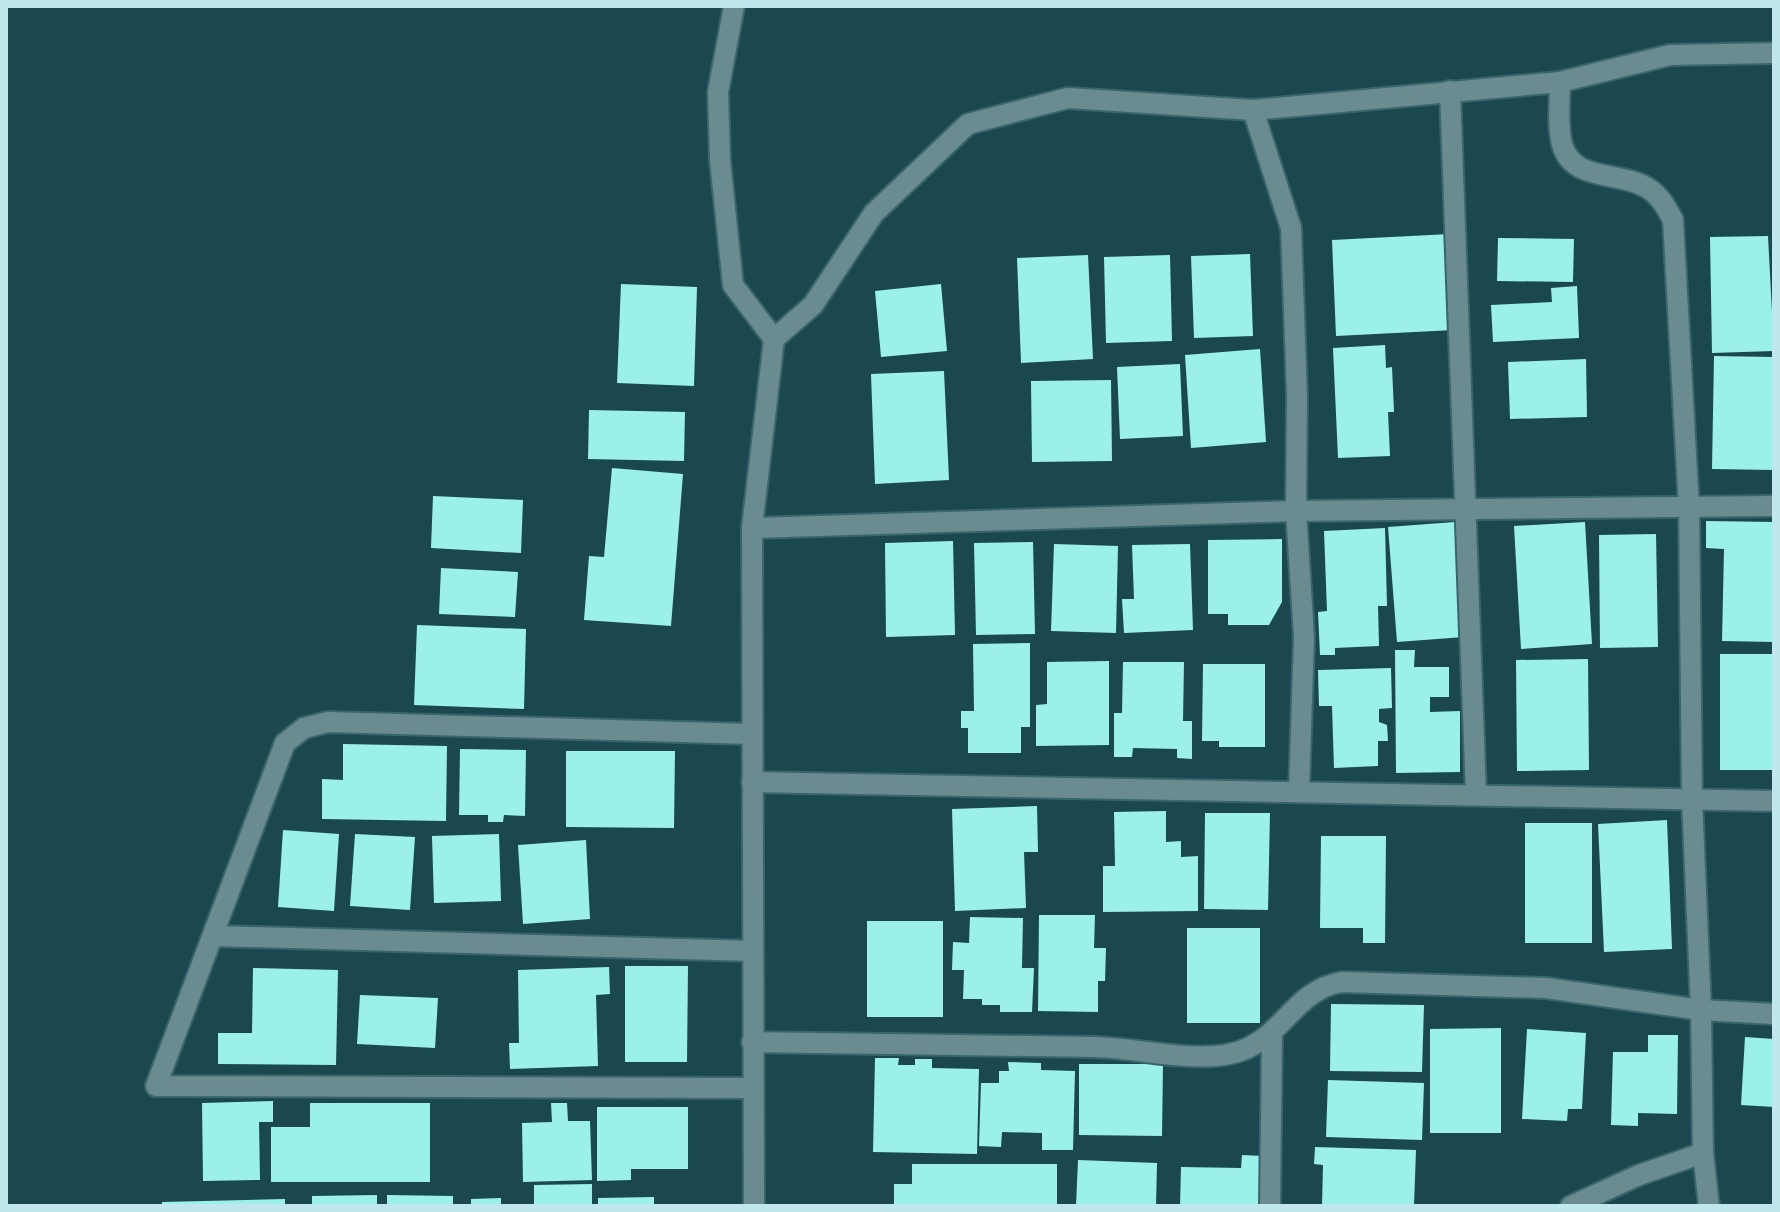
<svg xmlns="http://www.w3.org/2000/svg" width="1780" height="1212" viewBox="0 0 1780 1212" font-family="'Source Sans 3',sans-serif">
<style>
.building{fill:#9bf1ea}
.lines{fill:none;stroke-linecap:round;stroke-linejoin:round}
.minor-casing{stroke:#39656c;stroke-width:24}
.minor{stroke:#6a8b90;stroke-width:20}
</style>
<rect width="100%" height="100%" fill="#1b484f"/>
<g class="building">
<path d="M1450,234L1454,330L1336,336L1332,240Z"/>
<path d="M1768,236L1774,351L1712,353L1710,237Z"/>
<path d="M1498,238L1574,239L1573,282L1497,281Z"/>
<path d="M1250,254L1253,336L1194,338L1191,256Z"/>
<path d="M1088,255L1093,359L1021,363L1017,258Z"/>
<path d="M1170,255L1172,341L1106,343L1104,257Z"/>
<path d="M621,284L697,287L694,386L617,383Z"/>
<path d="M941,284L947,351L881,357L875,291Z"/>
<path d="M1577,286L1579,338L1493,342L1491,305L1552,302L1551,288Z"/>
<path d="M1385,345L1386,368L1392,367L1394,412H1388L1390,456L1338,458L1333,348Z"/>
<path d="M1260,349L1266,442L1191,448L1185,355Z"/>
<path d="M1714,356L1774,357V470L1712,469Z"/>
<path d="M1586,359L1587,417L1510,419L1508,362Z"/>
<path d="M1180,364L1183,436L1120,439L1117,367Z"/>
<path d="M944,371L949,480L875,484L871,374Z"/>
<path d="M1111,380L1112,461L1032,462L1031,381Z"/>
<path d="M589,410L685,412L684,461L588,459Z"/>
<path d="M612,468L683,474L671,626L584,620L589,556L604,557Z"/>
<path d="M433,496L523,500L521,553L431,548Z"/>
<path d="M1706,521L1774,522V642L1722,641L1724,549L1706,548Z"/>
<path d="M1455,522L1464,637L1397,642L1388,527Z"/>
<path d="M1585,522L1592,644L1521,649L1514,526Z"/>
<path d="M1385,528L1387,606H1378L1379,646L1335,648V655H1320L1318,612L1327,611L1324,531Z"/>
<path d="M1656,534L1658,647L1600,648L1599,535Z"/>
<path d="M1282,539V602L1269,625H1228V614H1208V540Z"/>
<path d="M953,541L955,635L886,637L885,543Z"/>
<path d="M1033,542L1035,634L976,635L974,543Z"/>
<path d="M1054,544L1118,546L1116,633L1051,631Z"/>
<path d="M1190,544L1193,630L1124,633L1122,599H1134L1132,545Z"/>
<path d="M441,568L518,572L515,617L439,614Z"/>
<path d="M417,625L526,629L524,709L414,705Z"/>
<path d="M1030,643V727H1021V753H968V728H961V711H974L973,644Z"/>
<path d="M1395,650H1415L1414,667H1449V697H1430V712L1460,711V772L1396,773Z"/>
<rect x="1720" y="654" width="54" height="116"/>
<path d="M1588,659L1589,770L1517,771L1516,660Z"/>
<path d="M1109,661V745L1036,746V705L1047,704V662Z"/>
<path d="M1123,662H1184L1183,721H1192V759L1177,758V749L1133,748L1132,757H1114V713H1122Z"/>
<path d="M1203,664H1265V747H1219V741H1202Z"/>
<path d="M1391,668L1392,708L1379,709V722L1387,725L1388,741H1378V766L1334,768L1332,706H1319L1318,670Z"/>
<path d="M343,744L447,746L446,821L322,819V779L343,780Z"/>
<path d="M460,749L526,750L525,816L504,815L503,822H488V815H459Z"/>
<path d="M566,751H675L674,828L566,827Z"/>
<path d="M1037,806L1038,852H1024L1026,908L955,911L952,809Z"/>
<path d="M1166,811V842L1181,841V857L1198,856V911L1103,912V866H1115L1114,812Z"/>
<path d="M1205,813H1270L1268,910L1204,909Z"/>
<path d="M1667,820L1672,949L1604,952L1598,824Z"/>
<rect x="1525" y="823" width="67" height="120"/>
<path d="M283,830L339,834L334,911L278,907Z"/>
<path d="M355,834L415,837L410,910L350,906Z"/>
<path d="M499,834L501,901L434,903L432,836Z"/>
<path d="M1321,836H1386L1385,943H1363V928H1320Z"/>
<path d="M586,840L590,919L523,924L518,845Z"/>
<path d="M1039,915H1095L1094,948H1106L1105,981H1098V1012L1038,1011Z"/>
<path d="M970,917L1023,918L1022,968H1034L1032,1012H1000V1005H982V999H963L964,970H952L953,942L969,943Z"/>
<rect x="867" y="921" width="76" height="96"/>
<rect x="1187" y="928" width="73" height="95"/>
<path d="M625,966H688L687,1062H625Z"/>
<path d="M609,967L610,994L596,995L598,1066L510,1069L509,1043H519L518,970Z"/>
<path d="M253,968L338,970L336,1065L218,1064V1033H252Z"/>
<path d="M360,995L438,998L435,1048L357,1044Z"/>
<path d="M1331,1004L1424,1005L1422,1072L1330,1071Z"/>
<path d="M1501,1028V1133H1430V1029Z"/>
<path d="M1527,1029L1586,1033L1582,1109H1568L1567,1121L1522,1119Z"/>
<path d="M1648,1035H1678L1677,1114L1638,1113V1126L1611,1125L1613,1052H1648Z"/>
<path d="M1745,1037L1774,1039V1107L1741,1105Z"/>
<path d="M875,1058H899L898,1065H915V1059H932V1068L979,1069L977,1154L873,1152Z"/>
<path d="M1008,1062L1041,1063V1070L1075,1071L1073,1150H1042V1133L1002,1132L1001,1147L979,1146L981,1083H999V1071H1009Z"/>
<path d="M1079,1064H1163L1162,1136L1079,1135Z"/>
<path d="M1328,1080L1424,1083L1422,1140L1326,1137Z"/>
<path d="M273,1101V1122H259L260,1180L203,1181L202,1103Z"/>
<path d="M310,1103H430V1182H271V1127H310Z"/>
<path d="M551,1103H567L568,1121H590L592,1180L523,1182L522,1123L552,1122Z"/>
<path d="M597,1107H688V1169H631V1180L597,1181Z"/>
<path d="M1315,1147L1416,1150L1414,1206H1322L1323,1165L1314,1164Z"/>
<path d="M1242,1155L1264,1156L1262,1206H1180L1181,1167L1241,1168Z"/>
<path d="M1078,1160L1157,1163L1156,1206H1076Z"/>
<path d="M912,1164H1057V1206H894V1184H912Z"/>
<path d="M592,1184V1206H534V1185Z"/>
<path d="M377,1195V1206H312V1196Z"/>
<path d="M387,1195L453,1196V1206H387Z"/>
<path d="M654,1197V1206H598V1198Z"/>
<path d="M501,1198V1206H471V1199Z"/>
<path d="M285,1199V1206H162V1202Z"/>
</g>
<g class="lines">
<g class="minor-casing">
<g id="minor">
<path d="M734,6L718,92L720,160L733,285L774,339L752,528L754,1206"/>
<path d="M1560,82C1560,102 1557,124 1562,144C1572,182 1618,171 1646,187C1660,195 1666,207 1673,220L1689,508L1692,799L1701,1010L1703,1153L1709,1206"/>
<path d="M1450,91L1476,795"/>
<path d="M1253,110L1291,228L1297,396L1296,511L1304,637L1299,791"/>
<path d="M774,339L813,305L874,213L968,124L1068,98L1253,110L1560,82L1670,55L1774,53"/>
<path d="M752,528L1296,511L1774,506"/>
<path d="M751,734L328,722L304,728L285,743L156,1086L752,1088"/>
<path d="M752,782L1774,801"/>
<path d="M214,936L753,951"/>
<path d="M752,1042C866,1044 980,1045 1094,1047C1134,1048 1176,1059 1215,1056C1282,1052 1287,991 1342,982L1546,988L1701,1010L1774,1014"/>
<path d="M1270,1206L1272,1035"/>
<path d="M1571,1206L1639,1175L1703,1153"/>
</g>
</g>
<use href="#minor" class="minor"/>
</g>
<rect width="1780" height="1212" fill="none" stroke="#c0e7ee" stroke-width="16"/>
</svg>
